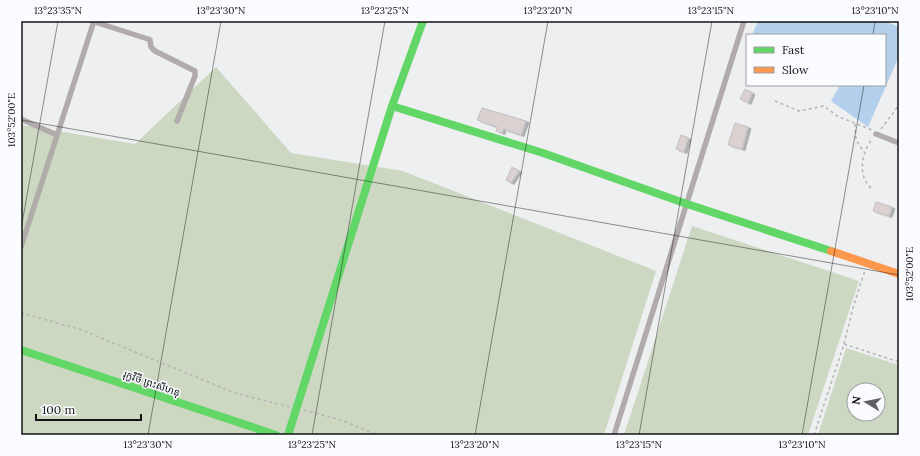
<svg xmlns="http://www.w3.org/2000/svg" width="920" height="456" viewBox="0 0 920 456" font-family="Lora,'Noto Sans Khmer',serif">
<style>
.green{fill:#cdd8c3;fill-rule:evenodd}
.water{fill:#b4d0ec}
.building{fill:#dbd1d0;stroke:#c1c1c2;filter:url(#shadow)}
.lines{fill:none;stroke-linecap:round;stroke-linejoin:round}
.path{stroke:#b7b3b5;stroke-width:1.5;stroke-dasharray:3 3;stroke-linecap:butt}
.street{stroke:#b2abab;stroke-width:5.5}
.fast{stroke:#63d668;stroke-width:8}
.slow{stroke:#ff974d;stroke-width:8}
.ticks{fill:none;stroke:#131415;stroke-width:1;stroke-opacity:0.45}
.labels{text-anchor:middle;stroke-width:3;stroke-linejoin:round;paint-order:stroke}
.street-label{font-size:10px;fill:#131415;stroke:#fafcff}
.neatline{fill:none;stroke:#131415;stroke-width:1.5}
.ticks-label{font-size:10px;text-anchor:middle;fill:#131415}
</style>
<defs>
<filter id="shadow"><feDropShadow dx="3" dy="1.5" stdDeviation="0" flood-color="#0004"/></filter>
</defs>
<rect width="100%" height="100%" fill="#edeff1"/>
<g class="green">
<path d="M216,67L291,153L403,171L656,271L604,435H21V127L23,125L135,144Z"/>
<path d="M692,226L859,281L808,435H624Z"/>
<path d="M846,348L899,365V435H818ZM854,390H878V414H854Z"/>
</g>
<path class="water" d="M758,21H885L899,27V56L868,127L831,101L840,85H885V35H752Z"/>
<g class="building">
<path d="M745,89L752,93L748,103L740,99Z"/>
<path d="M482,108L526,121L521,135L503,129L502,133L496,131L497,127L477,120Z"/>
<path d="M735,123L748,127L742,149L728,145Z"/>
<path d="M681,135L688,138L684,152L676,149Z"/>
<path d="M512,167L519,171L511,183L506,180Z"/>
<path d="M876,202L892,207L889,216L873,211Z"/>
</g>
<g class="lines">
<g class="path">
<path d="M775,101L799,111L824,106L837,116L872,130"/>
<path d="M855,124L856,140L864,152"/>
<path d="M881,129L899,105"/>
<path d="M871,188C857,175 862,153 872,139"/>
<path d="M21,313L79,329L235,393L290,407"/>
<path d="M844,344L853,308L865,270"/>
<path d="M304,410L341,420L378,435"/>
<path d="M814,435L844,344L899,362"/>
</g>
<g class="street">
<path d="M92,21L148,39L150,40L151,47L155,51L195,71V76L177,121"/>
<path d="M21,119L57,135"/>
<path d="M876,134L899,143"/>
<path d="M21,247L94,21"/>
<path d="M614,435L744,21"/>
</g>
<g class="fast">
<path d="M392,106L543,153L687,204L831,251"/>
<path d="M21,350L276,435"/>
<path d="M288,435L392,106L423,21"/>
</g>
<path class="slow" d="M831,251L899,274"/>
</g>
<path class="ticks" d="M873,35L875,21M21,120L899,275M21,229L58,21M148,435L221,21M312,435L385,21M475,435L548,21M639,435L712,21M802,435L864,85"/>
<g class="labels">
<g class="street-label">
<text transform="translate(152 383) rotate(19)" y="4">រុក្ខវិថី ព្រះសីហនុ</text>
</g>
</g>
<rect width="920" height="456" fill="none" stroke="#fafcff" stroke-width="44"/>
<rect x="746" y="34" width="140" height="52" fill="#fafcff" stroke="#9e9fa1"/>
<rect x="754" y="47" width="20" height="6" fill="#63d668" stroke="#9e9fa1"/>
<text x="782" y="54" font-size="12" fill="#131415">Fast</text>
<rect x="754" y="67" width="20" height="6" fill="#ff974d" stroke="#9e9fa1"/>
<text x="782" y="74" font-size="12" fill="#131415">Slow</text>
<g transform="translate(866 402) rotate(280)"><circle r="19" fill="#fafcff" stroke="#9e9fa1"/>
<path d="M0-3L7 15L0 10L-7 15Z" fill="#5f6162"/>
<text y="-6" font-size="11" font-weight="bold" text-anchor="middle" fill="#131415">N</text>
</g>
<path d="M36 414v6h105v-6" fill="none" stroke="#131415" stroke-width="2"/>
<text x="42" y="414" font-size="12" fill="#131415" stroke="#fafcff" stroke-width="3" paint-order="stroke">100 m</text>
<rect x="22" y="22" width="876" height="412" class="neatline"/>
<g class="ticks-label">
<text x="58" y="14">13°23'35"N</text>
<text x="221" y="14">13°23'30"N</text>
<text x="385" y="14">13°23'25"N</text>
<text x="548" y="14">13°23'20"N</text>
<text x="711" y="14">13°23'15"N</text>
<text x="875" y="14">13°23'10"N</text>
<text transform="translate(11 120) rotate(-90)" y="4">103°52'00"E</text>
<text transform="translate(909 274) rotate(-90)" y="4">103°52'00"E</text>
<text x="148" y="448">13°23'30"N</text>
<text x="312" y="448">13°23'25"N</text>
<text x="475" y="448">13°23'20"N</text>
<text x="639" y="448">13°23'15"N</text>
<text x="802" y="448">13°23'10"N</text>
</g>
</svg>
